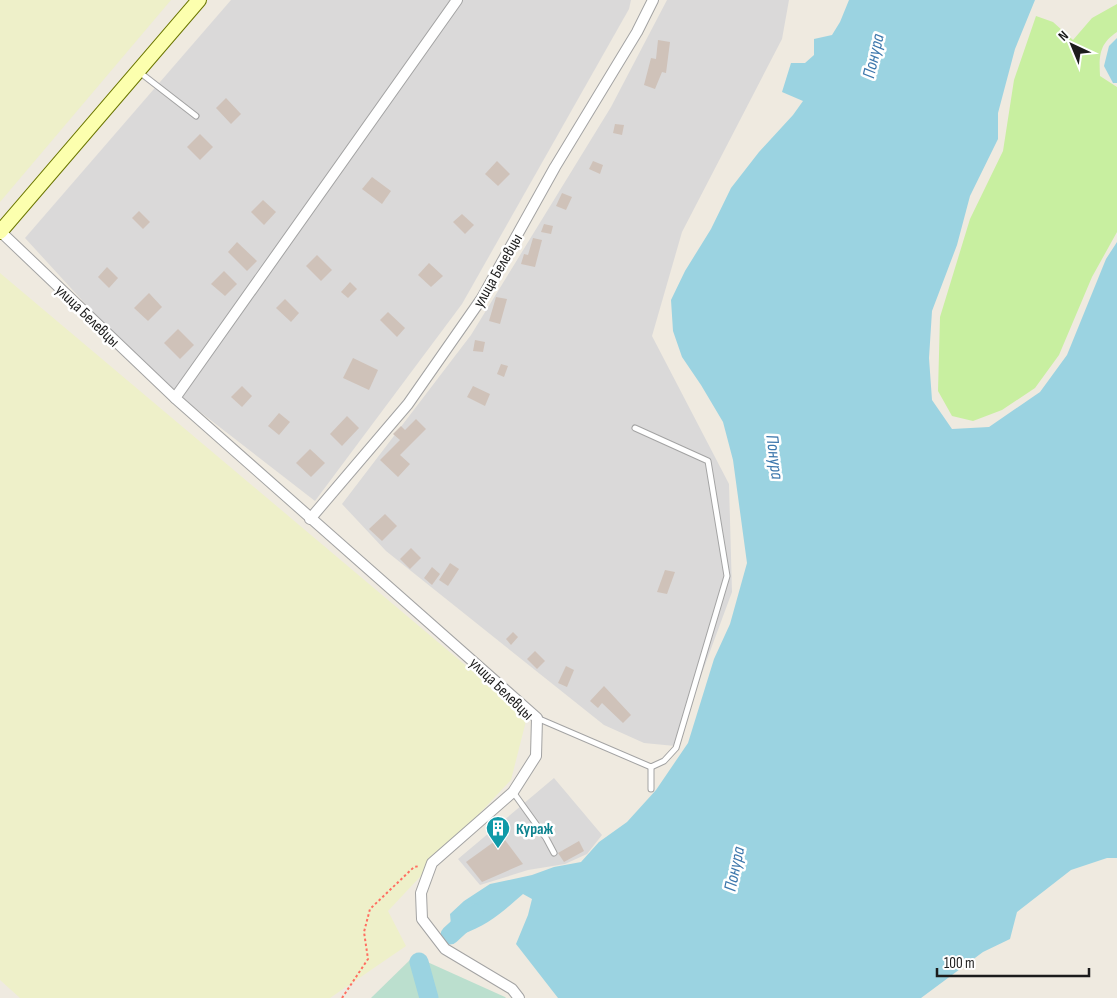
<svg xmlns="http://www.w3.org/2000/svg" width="1117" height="998" viewBox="0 0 1117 998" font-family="'Sofia Sans Condensed',sans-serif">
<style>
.residential{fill:#dad9d9}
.farmland{fill:#eef0c9}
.grass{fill:#c8efa0}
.wetland{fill:#bbdfce}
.water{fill:#9bd3e1}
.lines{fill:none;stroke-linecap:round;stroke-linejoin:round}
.river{stroke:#9bd3e1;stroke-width:19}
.building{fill:#cfc2b9}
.service-casing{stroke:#a3a3a3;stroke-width:7}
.minor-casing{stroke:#a3a3a3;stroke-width:12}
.secondary-casing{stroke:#6b7600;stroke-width:16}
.path{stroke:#ff6f61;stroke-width:2;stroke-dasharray:2.5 2.5;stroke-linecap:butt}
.service{stroke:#fff;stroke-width:5}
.minor{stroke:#fff;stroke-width:10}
.secondary{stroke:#fcffae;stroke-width:14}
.labels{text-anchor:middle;stroke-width:5;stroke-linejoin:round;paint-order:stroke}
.street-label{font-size:16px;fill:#1c1c1c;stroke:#fff}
.culture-label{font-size:16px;font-weight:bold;fill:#0d838f;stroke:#fff;text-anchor:start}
.water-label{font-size:18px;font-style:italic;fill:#3d77ac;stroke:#fff}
</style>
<rect width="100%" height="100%" fill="#efeae0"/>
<g class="residential">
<path d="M231,0H631L629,9L462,304L315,501L146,370L25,238Z"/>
<path d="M667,0H789L782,39L682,232L652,336L729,484L732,592L675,746L644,743L604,725L386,551L342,504L471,335L611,107Z"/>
<path d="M554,778L602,835L587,854L565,864L528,870L480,885L458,859Z"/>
</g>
<g class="farmland">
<path d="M0,0H171L0,202Z"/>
<path d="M0,273L527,717L511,780L388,911L406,946L330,998H20L0,980Z"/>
</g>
<path class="grass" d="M1117,4V32C1099,44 1099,56 1100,76L1117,87V232L1092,277L1059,355L1035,388L1002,410L973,421L952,416L938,391L940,317L970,219L1003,151L1014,80L1036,16L1053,22L1073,40L1092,18Z"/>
<path class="wetland" d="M414,956L505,997L506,998H371Z"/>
<g class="water">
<path d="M849,0H1035L1015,49L998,113V139L970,196L957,245L932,311L929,358L932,400L952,429L989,427L1040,392L1067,355L1106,259L1117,242V858H1107L1071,870L1017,912L1010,939L983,952L921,998H558L516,944L528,915L532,899L523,894C500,914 489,925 460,935L451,925L450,914L464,901L490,884L532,875L554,867L581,862L599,842L627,822L656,790L688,743L714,659L730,624L747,563L733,460L723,422L701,385L682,357L673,331L671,300L685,271L711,229L731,188L759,152L793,115L803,101L782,92L791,63H805L814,55V39L832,35L840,22Z"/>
<path d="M1117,38V83H1113L1104,66L1109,46Z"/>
</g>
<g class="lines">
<g class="river">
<path d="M450,935L474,913"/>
<path d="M419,962L429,998"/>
</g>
</g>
<g class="building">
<path d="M658,40L670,42L666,73L662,72L655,89L644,85L651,58L656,59Z"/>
<path d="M226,98L241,114L231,124L216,108Z"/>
<path d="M615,124L624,125L622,135L613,133Z"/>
<path d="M200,134L213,147L200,160L187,147Z"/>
<path d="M497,161L510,174L498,186L485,174Z"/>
<path d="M593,161L603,165L600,174L589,169Z"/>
<path d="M372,177L391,191L382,204L362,189Z"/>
<path d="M562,193L572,197L566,210L556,206Z"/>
<path d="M263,200L276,212L264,225L251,212Z"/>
<path d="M139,211L150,222L143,229L132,218Z"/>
<path d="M462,214L474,225L465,234L453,222Z"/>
<path d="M544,224L553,226L551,234L541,232Z"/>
<path d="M533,238L542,240L535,267L521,264L524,254L528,255Z"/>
<path d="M237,242L257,261L247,271L228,252Z"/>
<path d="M317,255L332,270L321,281L306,266Z"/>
<path d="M429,263L443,276L431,287L418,275Z"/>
<path d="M107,267L118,278L109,288L98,277Z"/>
<path d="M224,271L237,284L225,296L211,284Z"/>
<path d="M350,282L357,289L348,298L341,292Z"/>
<path d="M149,293L162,307L148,321L134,308Z"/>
<path d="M496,297L507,299L500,324L489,321Z"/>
<path d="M285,299L299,313L291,322L276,308Z"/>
<path d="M388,312L405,328L397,337L380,320Z"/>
<path d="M178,329L194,345L180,359L164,343Z"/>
<path d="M475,340L485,342L483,352L473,351Z"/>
<path d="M353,358L378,370L369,390L343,378Z"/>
<path d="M501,364L508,366L504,377L497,374Z"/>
<path d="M242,386L252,396L242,407L231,397Z"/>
<path d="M473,386L490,394L485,406L467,397Z"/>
<path d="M279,413L290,422L279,435L268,426Z"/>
<path d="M347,416L359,428L342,446L330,434Z"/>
<path d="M416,419L426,429L400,455L410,464L398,477L380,460L400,440L393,434L401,426L405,430Z"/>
<path d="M310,449L325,463L311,477L296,463Z"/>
<path d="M385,514L397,526L382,541L369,529Z"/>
<path d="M411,548L421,558L410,569L400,559Z"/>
<path d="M450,563L459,569L448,586L439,580Z"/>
<path d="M432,567L440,574L432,585L424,578Z"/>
<path d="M665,570L675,572L667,594L657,592Z"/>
<path d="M513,632L518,637L511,645L506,639Z"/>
<path d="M535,651L545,661L537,669L527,659Z"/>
<path d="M566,666L574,670L567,687L558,683Z"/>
<path d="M604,686L631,715L623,723L602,703L598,708L590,701Z"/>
<path d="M502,836L523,864L482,882L466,862Z"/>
<path d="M579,841L584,851L564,862L558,853Z"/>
</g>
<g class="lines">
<g class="service-casing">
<g id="service">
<path d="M138,71L196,116"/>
<path d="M537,718L651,767L664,761L676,748L727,576L708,461L635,428"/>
<path d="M651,767V789"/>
<path d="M513,792L546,838L554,853"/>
</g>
</g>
<g class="minor-casing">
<g id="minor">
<path d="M0,231L175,398L537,718L536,756L513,792L432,863L421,893L422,919L445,949L512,989L519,998"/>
<path d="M175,398L457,0"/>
<path d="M310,519L408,404L482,298L555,167L637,32L653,0"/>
</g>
</g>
<g class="secondary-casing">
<path id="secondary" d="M0,232L199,0"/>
</g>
<path class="path" d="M342,998L368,959L364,932L370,909L414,867L420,866"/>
<use href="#service" class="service"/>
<use href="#minor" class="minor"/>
<use href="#secondary" class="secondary"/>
</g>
<defs>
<g id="building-pin" transform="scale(1.25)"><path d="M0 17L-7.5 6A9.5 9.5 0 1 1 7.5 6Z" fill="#0f9aa8" stroke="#fff"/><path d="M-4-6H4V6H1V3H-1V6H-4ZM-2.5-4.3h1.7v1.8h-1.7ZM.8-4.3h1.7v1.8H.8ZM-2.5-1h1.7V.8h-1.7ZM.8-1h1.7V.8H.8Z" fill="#fff"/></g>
</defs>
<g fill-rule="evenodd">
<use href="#building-pin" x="498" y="828"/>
</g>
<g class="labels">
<g class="street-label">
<text transform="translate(497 270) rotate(-60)" y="6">улица Белевцы</text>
<text transform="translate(88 315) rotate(44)" y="6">улица Белевцы</text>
<text transform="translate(502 688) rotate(44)" y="6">улица Белевцы</text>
</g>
<g class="culture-label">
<text x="516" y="834">Кураж</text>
</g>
<g class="water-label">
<text transform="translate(873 56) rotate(-77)" y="6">Понура</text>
<text transform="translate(775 457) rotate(83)" y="6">Понура</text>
<text transform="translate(734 869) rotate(-78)" y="6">Понура</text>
</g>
</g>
<g transform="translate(1072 45) rotate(316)" stroke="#ffffff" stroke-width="4" paint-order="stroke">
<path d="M0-4L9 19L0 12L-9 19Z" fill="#1c1c1c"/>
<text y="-8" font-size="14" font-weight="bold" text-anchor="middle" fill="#1c1c1c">N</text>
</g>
<path d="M937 968v8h152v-8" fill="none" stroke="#1c1c1c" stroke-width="2.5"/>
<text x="944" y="968" font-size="15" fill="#1c1c1c" stroke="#ffffff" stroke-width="4" paint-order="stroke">100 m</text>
</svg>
